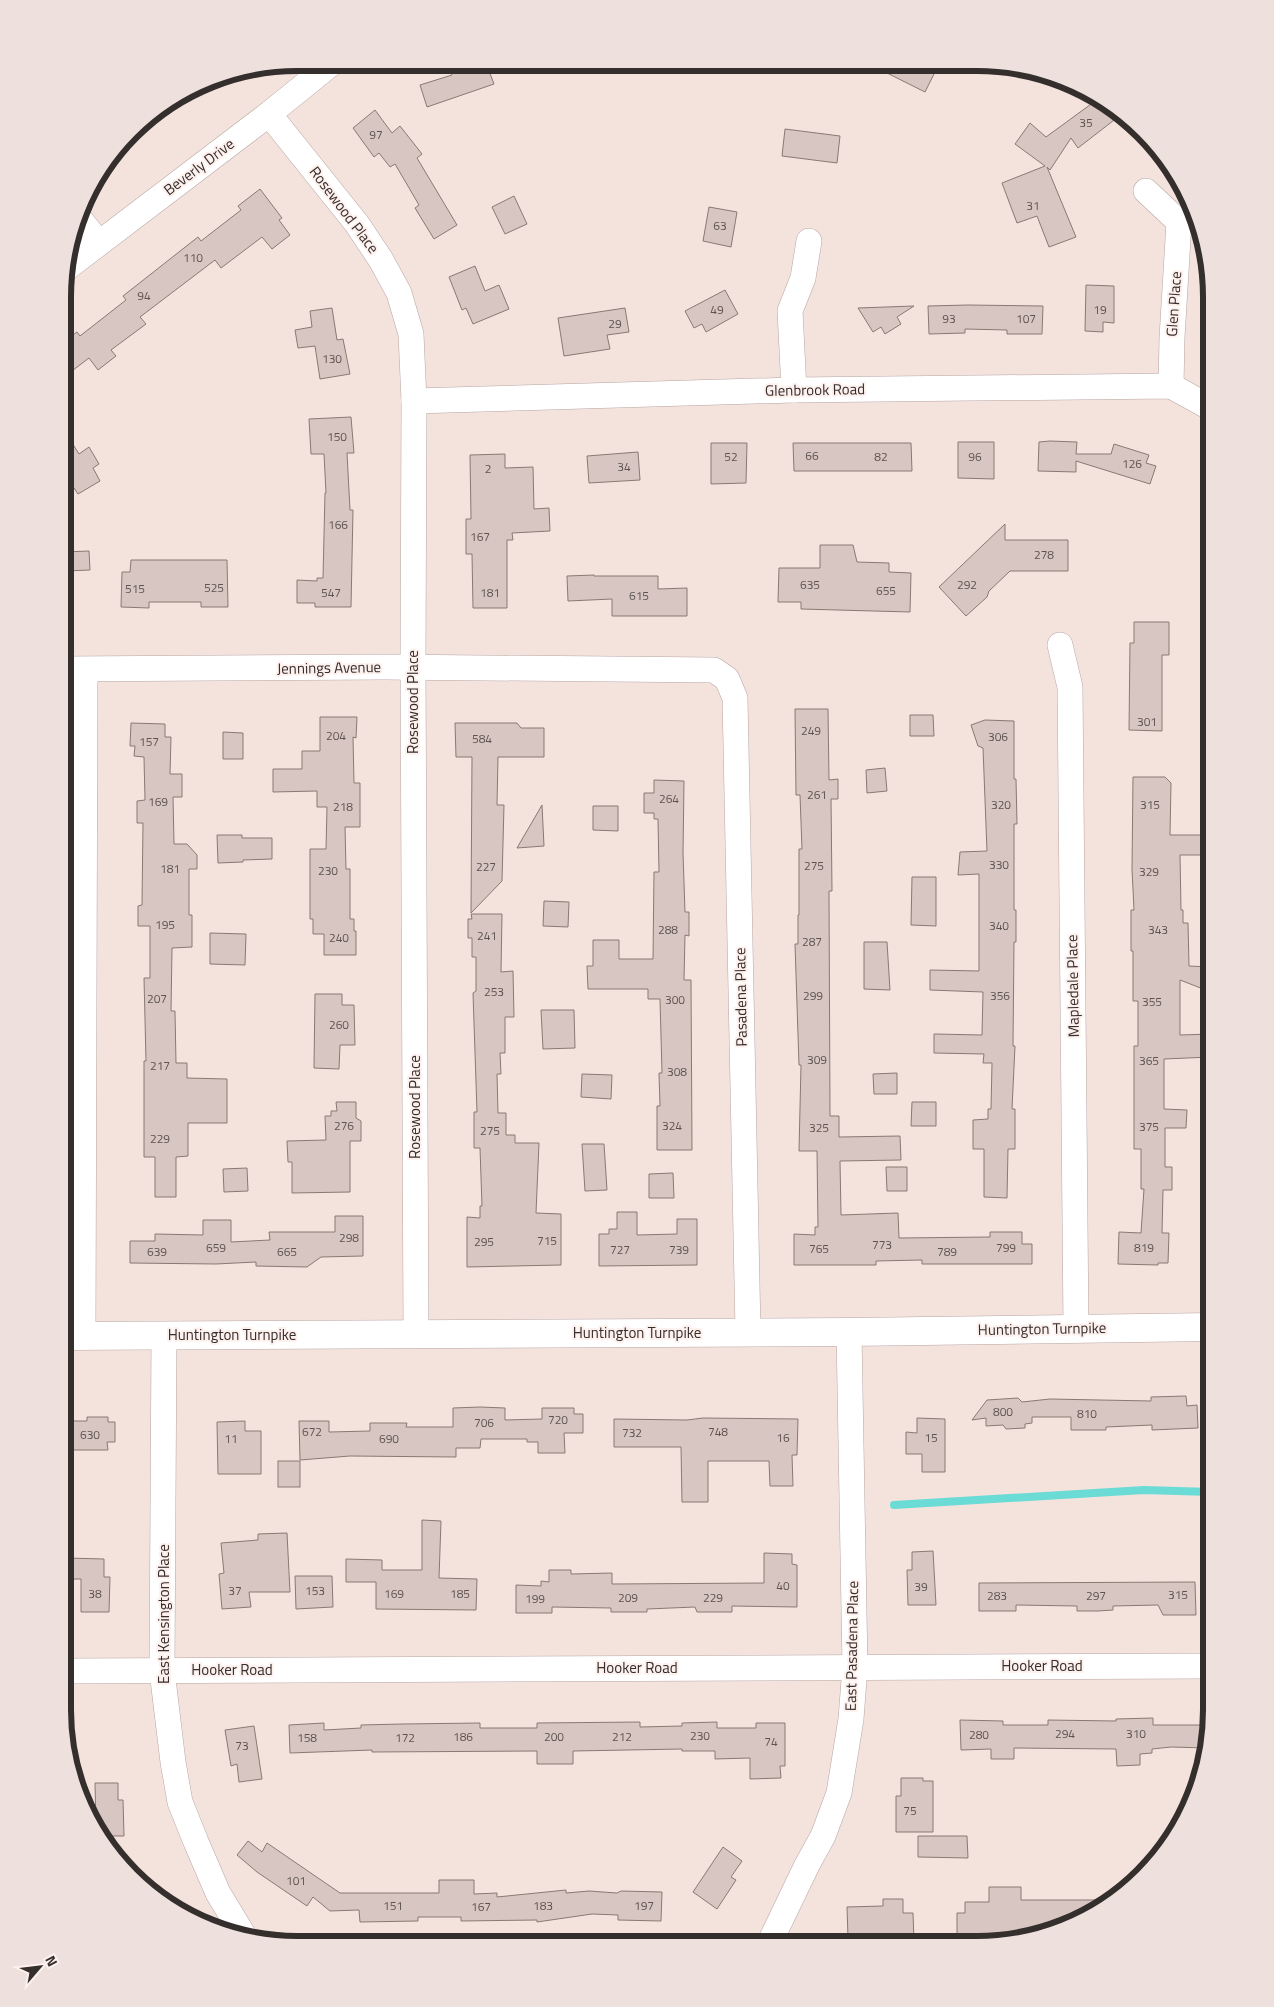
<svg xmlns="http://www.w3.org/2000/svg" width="1274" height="2007" viewBox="0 0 1274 2007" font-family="'Titillium Web',sans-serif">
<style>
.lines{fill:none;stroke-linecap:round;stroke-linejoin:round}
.stream{stroke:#6adbd5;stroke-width:8}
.building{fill:#d7c6c1;stroke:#897974}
.street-casing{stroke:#b7a6a2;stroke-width:26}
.secondary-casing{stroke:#b7a6a2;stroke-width:29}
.street{stroke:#fff;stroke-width:25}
.secondary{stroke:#fff;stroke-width:28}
.labels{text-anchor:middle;stroke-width:4;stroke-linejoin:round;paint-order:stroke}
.number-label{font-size:12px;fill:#5d5451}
.street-label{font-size:15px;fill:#342e2c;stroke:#fef0ec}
.rim{fill:none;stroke:#342e2c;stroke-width:6}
</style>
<rect width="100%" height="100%" fill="#f4e2dd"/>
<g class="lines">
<path class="stream" d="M894,1505L1144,1490L1211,1492"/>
</g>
<g class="building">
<path d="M468,63H486L494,84L427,107L420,85L452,75L450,69Z"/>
<path d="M869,64H939L925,92Z"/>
<path d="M1098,99L1109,105L1118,117L1078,148L1071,138L1050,170L1047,167L1076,237L1049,247L1037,216L1017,223L1002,183L1045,166L1015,144L1030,123L1046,137Z"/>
<path d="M375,110L392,133L400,126L422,154L417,158L457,225L434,239L415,208L419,205L395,164L390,167L379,153L374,157L353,128Z"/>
<path d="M785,129L840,136L837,163L782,156Z"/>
<path d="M260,189L282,218L279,220L290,235L272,249L262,237L221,268L215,260L140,317L146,324L111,350L116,356L98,370L89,358L64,377V341L77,332L80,336L126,300L123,296L198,237L201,241L241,210L238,206Z"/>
<path d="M514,196L527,224L505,234L492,207Z"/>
<path d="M709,207L737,212L731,247L703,241Z"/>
<path d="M475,266L485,291L499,285L509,309L473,324L466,308L462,310L449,277Z"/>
<path d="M1086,285L1114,286V323L1103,322V332L1085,331Z"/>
<path d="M725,290L738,314L706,332L702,324L694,328L685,311Z"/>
<path d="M968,305L1043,306L1042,334H1007V330L965,329V333L929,334L928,306Z"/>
<path d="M914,306L897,317L901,324L885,334L881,327L873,332L858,308Z"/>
<path d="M332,308L337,340L343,339L350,374L320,379L315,346L298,348L295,330L312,327L310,311Z"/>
<path d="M625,308L629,332L607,335L610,349L564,356L558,318Z"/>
<path d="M351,417L354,453H347L350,510H353L351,607H315V603H297V580L317,581V578H323L325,493H326L324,454H311L309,419Z"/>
<path d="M64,430L79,454L89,447L99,464L93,468L100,481L78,494L64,473Z"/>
<path d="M1050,441L1077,442L1076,454H1111L1114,444L1149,455L1146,463L1156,466L1150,484L1076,461V472L1038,471L1039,442Z"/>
<path d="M958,442H994V479L958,478Z"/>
<path d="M711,443H747L746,483L711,484Z"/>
<path d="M793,443H911L912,471H794Z"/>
<path d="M638,452L640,480L589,483L587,456Z"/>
<path d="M505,454V468L533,467L534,509L549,508L550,531L512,533L513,540H507V608H473L472,554H466V519H471L470,455Z"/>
<path d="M1005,524V540H1068V571H1010L989,591L987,597L966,616L939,587Z"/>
<path d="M820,545H853L857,562L889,563V572L911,573L910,612L801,609V602H778L779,568H820Z"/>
<path d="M89,551L90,570L64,571V552Z"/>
<path d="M131,560H227L228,607H201V602H149V608L121,607L122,572H130Z"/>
<path d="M594,575V576H658V589L687,588V616H612V599L568,601L567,576Z"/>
<path d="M1134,622H1169V655H1162V731L1129,730L1130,643H1134Z"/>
<path d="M795,709H828L829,780L838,779V799H831L832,891H829L830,1116H839V1137L900,1136L901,1160L840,1161L841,1215L898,1213L899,1238L990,1237V1232H1022V1244H1032V1264H922V1260L876,1261V1265H794V1234L815,1235V1227H818L817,1151H799L801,1065H799L795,944H798V915H799V849H802L800,795H796Z"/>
<path d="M910,715H933L934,736H910Z"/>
<path d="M320,717H357L356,738L353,737L354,783H360V827H345L346,869H350V919H354V931H356V955H324V934H313V919H310V849H326L327,807H317V791L273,792V769H302V751H320Z"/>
<path d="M985,720L1014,721V779H1016L1017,824H1014V910H1016V942H1014L1013,1046H1015L1012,1109H1015V1149H1008L1007,1198L984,1197V1149H973V1120L988,1119V1109H991L992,1063H983L984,1054L934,1053V1034L982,1035L983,992L930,990V970L979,971V874L958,875L960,852L987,851L983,748L978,746L971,725Z"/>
<path d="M131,723L165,724V737H171L170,774H182V797H173L174,844H187L197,855V869H189V915H192V947L172,948L171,1011H175L176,1063H187V1078L227,1079V1123H188V1156L176,1157V1197H155V1157H144V1061H146L144,978H150V926H138V906L142,905L143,823H137V801L145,800L144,757L134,756L135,746H130Z"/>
<path d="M455,723H517L521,728H544V757H498L497,805H504L502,881L471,913L472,757H456Z"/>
<path d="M223,732L243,733V759H223Z"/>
<path d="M885,768L887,791L867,793L866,770Z"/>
<path d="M1133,777H1165L1171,783L1170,835H1211V855H1180L1181,910H1183V923H1188L1189,966L1211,967V992L1180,980V1035L1211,1034V1057L1164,1059V1109L1187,1110L1186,1128H1165V1167H1172V1190H1163L1162,1233H1169L1168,1263H1158V1265L1118,1264L1119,1232L1141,1233L1144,1189H1141V1149H1134V1046H1138V1001H1133V951H1131V910H1134L1132,869Z"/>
<path d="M654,780L684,781L683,853L685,912H689V936L685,935L684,980H691L692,1150H657V1106H660L659,1073H662L660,999H648V989H588L587,966H593V940H619V959H653L654,872H659L658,819H654V813H644V793H654Z"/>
<path d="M542,805L544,846L517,848Z"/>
<path d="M593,806H618V831L593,830Z"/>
<path d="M217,835H242V838H272V859L243,860V862L218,863Z"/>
<path d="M912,877H936V926L911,925Z"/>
<path d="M544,901L569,902L568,927L543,926Z"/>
<path d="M471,914H502L501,972L513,971L514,1017H505V1053H500L501,1074H497L498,1113H506V1135H515V1143H539L536,1213L561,1214V1265L467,1267V1217L480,1218V1206H482L480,1148H474V1112H477L473,993L476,991V957H472V938H468V919H472Z"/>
<path d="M210,933L246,934L245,965L210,964Z"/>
<path d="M864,942H887L890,990L864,989Z"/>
<path d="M315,994H342V1005H354L355,1045H340L339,1069L314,1068Z"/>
<path d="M541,1010H574L575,1048L543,1049Z"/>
<path d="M897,1073V1094H874L873,1074Z"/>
<path d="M582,1074L612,1075L611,1099L581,1097Z"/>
<path d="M336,1102H356V1118L361,1121V1141H350V1192L292,1193V1162H288L287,1141L326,1140L325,1116H331V1111H337Z"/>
<path d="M912,1102H936V1126H911Z"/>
<path d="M582,1144H604L607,1190L585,1191Z"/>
<path d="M886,1167H907V1191H887Z"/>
<path d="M247,1168L248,1191L224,1192L223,1169Z"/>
<path d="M673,1173L674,1198H649V1174Z"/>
<path d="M617,1212H637V1235L677,1234V1219H697V1265L599,1266V1234H609V1229H617Z"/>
<path d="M335,1216H363V1256L321,1257L307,1267L256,1266V1262L216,1264L130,1263V1241H155V1234L203,1235V1220H231V1242L270,1240L269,1232H335Z"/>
<path d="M1186,1396L1187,1406L1197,1405L1198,1428L1152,1430V1425L1106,1427V1430H1071V1417H1032V1423L1025,1424V1428L1006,1429L1003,1425L986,1426V1418L972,1420L987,1400L1018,1398L1022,1402L1050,1399L1151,1401V1397Z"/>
<path d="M480,1407L505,1408V1420L542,1419V1408H574V1414H583V1433H564L565,1453H538V1442H527V1439H481L480,1448H456V1457L350,1456L300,1460L299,1421H329V1432L370,1431V1423H407L406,1427H453V1408Z"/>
<path d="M87,1417H108V1422H115V1442H107L108,1450H72V1447L64,1446L63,1425H72L73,1421H87Z"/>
<path d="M703,1418L798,1419L797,1455H792L793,1486H770L769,1461H708V1502H682L681,1447H614V1419L687,1420Z"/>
<path d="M917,1418L945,1419V1472H922V1454H906V1432L917,1433Z"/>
<path d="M245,1421V1431H261V1474H218L217,1422Z"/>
<rect x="278" y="1461" width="22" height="26"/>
<path d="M422,1520L441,1521L439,1578L477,1579L476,1610L376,1609V1582H346V1559L382,1560V1570H422Z"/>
<path d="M287,1533L290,1592H249L251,1607L222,1609L219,1574L224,1573L221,1543L258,1540V1534Z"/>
<path d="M933,1551L936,1605H908L907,1570H912V1552Z"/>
<path d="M764,1553L792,1554V1564L797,1565V1607L732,1606V1612H697L695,1607L647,1609V1612H611V1608L552,1607V1613H516V1585L541,1586V1581L549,1582V1570H571V1574L612,1573V1584L764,1583Z"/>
<path d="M66,1558L104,1559V1577H110L109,1612H81V1579H66Z"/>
<path d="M295,1576H332L333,1607L296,1609Z"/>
<path d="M1195,1582L1196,1615H1163L1158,1605L1113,1606V1610L1098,1611H1077V1606L1016,1605V1611H979V1583Z"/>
<path d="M1153,1718V1725H1211L1206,1748L1171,1747L1152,1749V1753L1140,1754V1765L1117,1766L1116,1749L1014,1748V1759H991V1749L961,1750L960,1720L1003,1721V1725H1048V1720L1116,1721V1719Z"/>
<path d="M640,1722V1727L682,1726V1723L717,1722V1728H756V1723H785V1766H780L781,1778L750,1779V1758L715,1759V1751H682V1749L573,1751V1764H537V1751L372,1752V1750L290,1753L289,1725L324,1723V1730L361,1728V1725L402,1724L480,1723V1728H537V1723Z"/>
<path d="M254,1726L262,1779L239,1782L237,1764L231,1766L225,1730Z"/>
<path d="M901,1778H923V1781H933V1832H896V1796H901Z"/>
<path d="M95,1783H118V1800H123L124,1836H102L96,1826Z"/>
<path d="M918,1836H967L968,1858L918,1857Z"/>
<path d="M248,1841L262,1852L267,1843L340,1893H439V1880H474V1894L497,1893V1897L566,1890V1893L589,1891L617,1893L621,1891L662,1892L661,1921L618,1920V1915L592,1914L537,1922V1920L461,1921V1917H418V1921L360,1922L359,1910L330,1911L313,1897L307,1906L257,1872L237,1855Z"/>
<path d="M723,1847L742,1861L731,1877L736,1880L717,1909L693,1892Z"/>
<path d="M989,1887H1021V1900H1113L1066,1927L996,1941H975V1936H957V1913H965V1902H989Z"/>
<path d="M883,1899H903V1913H913L914,1941H877L878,1938H848L847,1907L883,1906Z"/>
</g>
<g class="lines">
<g class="street-casing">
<g id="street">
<path d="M269,114L357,224L381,260L399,293L411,334L414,401L413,667L416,1334"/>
<path d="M1146,191L1179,222L1172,338L1171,386"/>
<path d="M79,218L99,243"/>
<path d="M64,270L269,114L332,63"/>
<path d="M794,390L790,311L803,278L809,241"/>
<path d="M414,401L794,390L1171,386L1211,408"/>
<path d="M1060,645L1070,687L1076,1329"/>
<path d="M64,669L385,667L714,670L727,679L735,698L748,1332"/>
<path d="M164,1335L162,1671L173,1762L180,1802L196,1842L218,1893L244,1936"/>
<path d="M83,1336L85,670"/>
<path d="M63,1671L1211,1666"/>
<path d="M769,1944L807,1865L823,1836L839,1793L851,1719L855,1667L849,1332"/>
</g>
</g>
<g class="secondary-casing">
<path id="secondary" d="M63,1336L849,1332L1211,1327"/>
</g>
<use href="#street" class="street"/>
<use href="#secondary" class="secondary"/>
</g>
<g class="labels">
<g class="number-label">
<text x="1086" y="127">35</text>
<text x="376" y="139">97</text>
<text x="1033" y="210">31</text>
<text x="720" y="230">63</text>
<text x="193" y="262">110</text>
<text x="144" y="300">94</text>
<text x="717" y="314">49</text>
<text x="1100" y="314">19</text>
<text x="949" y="323">93</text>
<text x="1026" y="323">107</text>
<text x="615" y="328">29</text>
<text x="332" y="363">130</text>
<text x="337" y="441">150</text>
<text x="812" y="460">66</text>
<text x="731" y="461">52</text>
<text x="881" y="461">82</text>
<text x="975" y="461">96</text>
<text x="1132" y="468">126</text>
<text x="624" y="471">34</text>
<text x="488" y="473">2</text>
<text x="338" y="529">166</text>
<text x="480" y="541">167</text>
<text x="1044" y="559">278</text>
<text x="810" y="589">635</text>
<text x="967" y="589">292</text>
<text x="214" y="592">525</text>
<text x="135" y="593">515</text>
<text x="886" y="595">655</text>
<text x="331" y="597">547</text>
<text x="490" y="597">181</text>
<text x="639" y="600">615</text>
<text x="1147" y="726">301</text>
<text x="811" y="735">249</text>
<text x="336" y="740">204</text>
<text x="998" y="741">306</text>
<text x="482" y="743">584</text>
<text x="149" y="746">157</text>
<text x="817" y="799">261</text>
<text x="669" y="803">264</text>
<text x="158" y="806">169</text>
<text x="1001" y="809">320</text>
<text x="1150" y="809">315</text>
<text x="343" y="811">218</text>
<text x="999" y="869">330</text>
<text x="814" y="870">275</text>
<text x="486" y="871">227</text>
<text x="170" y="873">181</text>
<text x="328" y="875">230</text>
<text x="1149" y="876">329</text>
<text x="165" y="929">195</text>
<text x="999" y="930">340</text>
<text x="668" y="934">288</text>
<text x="1158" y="934">343</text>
<text x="487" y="940">241</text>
<text x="339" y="942">240</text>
<text x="812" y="946">287</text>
<text x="494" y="996">253</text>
<text x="813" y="1000">299</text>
<text x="1000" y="1000">356</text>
<text x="157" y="1003">207</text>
<text x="675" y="1004">300</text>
<text x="1152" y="1006">355</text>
<text x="339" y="1029">260</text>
<text x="817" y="1064">309</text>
<text x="1149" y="1065">365</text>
<text x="160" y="1070">217</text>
<text x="677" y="1076">308</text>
<text x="344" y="1130">276</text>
<text x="672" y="1130">324</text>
<text x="1149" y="1131">375</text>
<text x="819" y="1132">325</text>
<text x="490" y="1135">275</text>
<text x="160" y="1143">229</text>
<text x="349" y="1242">298</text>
<text x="547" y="1245">715</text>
<text x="484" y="1246">295</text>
<text x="882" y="1249">773</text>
<text x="216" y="1252">659</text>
<text x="1006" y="1252">799</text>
<text x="1144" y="1252">819</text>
<text x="819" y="1253">765</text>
<text x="620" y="1254">727</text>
<text x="679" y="1254">739</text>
<text x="157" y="1256">639</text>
<text x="287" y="1256">665</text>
<text x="947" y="1256">789</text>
<text x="1003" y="1416">800</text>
<text x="1087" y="1418">810</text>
<text x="558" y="1424">720</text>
<text x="484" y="1427">706</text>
<text x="312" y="1436">672</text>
<text x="718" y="1436">748</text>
<text x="632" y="1437">732</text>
<text x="90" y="1439">630</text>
<text x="783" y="1442">16</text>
<text x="931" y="1442">15</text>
<text x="231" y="1443">11</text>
<text x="389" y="1443">690</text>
<text x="783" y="1590">40</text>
<text x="921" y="1591">39</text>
<text x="235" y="1595">37</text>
<text x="315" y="1595">153</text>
<text x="95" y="1598">38</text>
<text x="394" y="1598">169</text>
<text x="460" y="1598">185</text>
<text x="1178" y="1599">315</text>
<text x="997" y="1600">283</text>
<text x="1096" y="1600">297</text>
<text x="628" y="1602">209</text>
<text x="713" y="1602">229</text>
<text x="535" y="1603">199</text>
<text x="1065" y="1738">294</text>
<text x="1136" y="1738">310</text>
<text x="979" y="1739">280</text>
<text x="700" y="1740">230</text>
<text x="463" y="1741">186</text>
<text x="554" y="1741">200</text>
<text x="622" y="1741">212</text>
<text x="307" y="1742">158</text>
<text x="405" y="1742">172</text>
<text x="771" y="1746">74</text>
<text x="242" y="1750">73</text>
<text x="910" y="1815">75</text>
<text x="296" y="1885">101</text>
<text x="393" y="1910">151</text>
<text x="543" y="1910">183</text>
<text x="644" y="1910">197</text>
<text x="481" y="1911">167</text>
</g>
<g class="street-label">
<text transform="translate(199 167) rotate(-37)" y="5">Beverly Drive</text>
<text transform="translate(344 210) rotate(53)" y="5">Rosewood Place</text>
<text transform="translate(1174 304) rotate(-86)" y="5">Glen Place</text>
<text transform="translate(815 390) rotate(-1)" y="5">Glenbrook Road</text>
<text transform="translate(329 668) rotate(-1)" y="5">Jennings Avenue</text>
<text transform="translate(413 702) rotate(-90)" y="5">Rosewood Place</text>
<text transform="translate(1073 986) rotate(-91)" y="5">Mapledale Place</text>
<text transform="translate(741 997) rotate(-91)" y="5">Pasadena Place</text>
<text transform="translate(415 1107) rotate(-90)" y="5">Rosewood Place</text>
<text transform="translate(1042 1329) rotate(-1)" y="5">Huntington Turnpike</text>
<text x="637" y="1338">Huntington Turnpike</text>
<text x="232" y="1340">Huntington Turnpike</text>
<text transform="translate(164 1614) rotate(-90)" y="5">East Kensington Place</text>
<text transform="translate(852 1646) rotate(-89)" y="5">East Pasadena Place</text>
<text x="1042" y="1671">Hooker Road</text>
<text x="637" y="1673">Hooker Road</text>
<text x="232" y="1675">Hooker Road</text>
</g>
</g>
<path d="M0 0H1274V2007H0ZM297 71H977A226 226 0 0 1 1203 297V1710A226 226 0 0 1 977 1936H297A226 226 0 0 1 71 1710V297A226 226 0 0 1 297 71Z" fill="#eee0dd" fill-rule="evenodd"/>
<path class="rim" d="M297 71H977A226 226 0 0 1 1203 297V1710A226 226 0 0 1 977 1936H297A226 226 0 0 1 71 1710V297A226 226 0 0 1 297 71Z"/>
<g transform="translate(40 1967) rotate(62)" stroke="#fef0ec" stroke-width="4" paint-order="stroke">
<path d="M0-4L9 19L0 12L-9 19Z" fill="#342e2c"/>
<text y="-8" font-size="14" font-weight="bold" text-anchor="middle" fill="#342e2c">N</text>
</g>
</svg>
